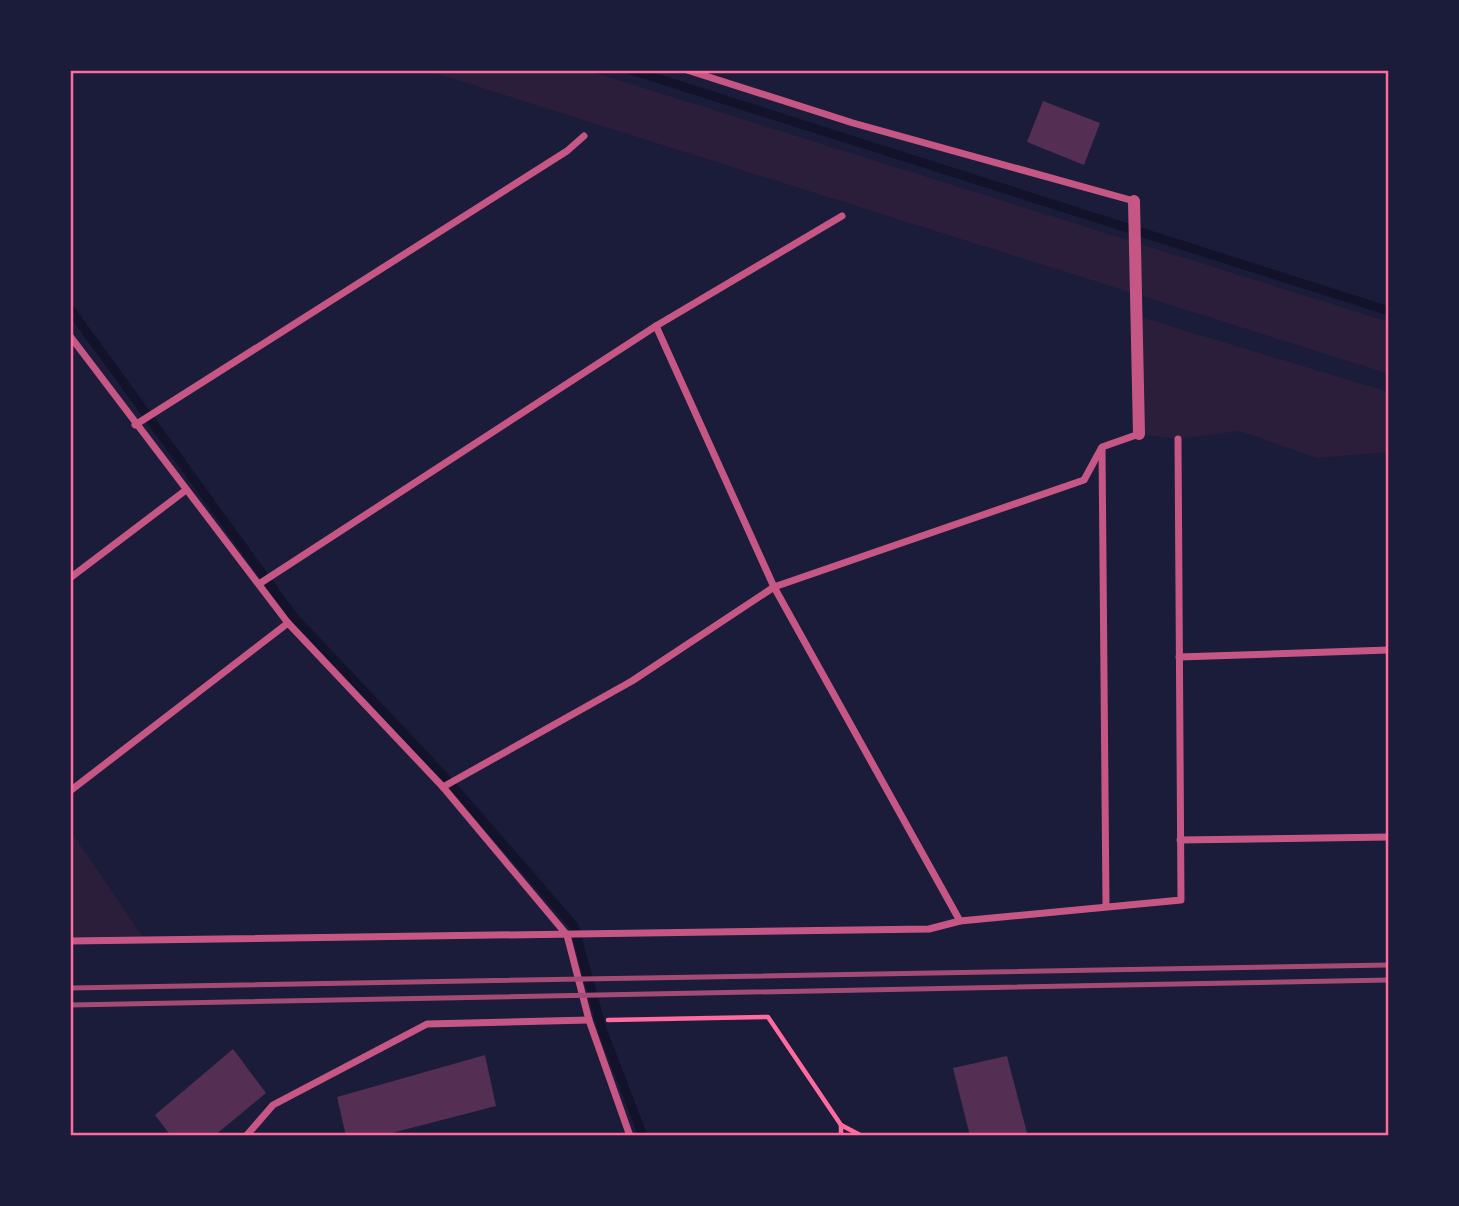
<svg xmlns="http://www.w3.org/2000/svg" width="1459" height="1206" viewBox="0 0 1459 1206" font-family="Karla,sans-serif">
<style>
.green{fill:#2a1e3b}
.lines{fill:none;stroke-linecap:round;stroke-linejoin:round}
.stream{stroke:#12122b;stroke-width:9}
.building{fill:#542f53}
.path{stroke:#ff6b9d;stroke-width:4.5}
.minor{stroke:#c65784;stroke-width:7}
.tertiary{stroke:#c65784;stroke-width:12}
.rail{stroke:#a44b75;stroke-width:5}
.neatline{fill:none;stroke:#ff6b9d;stroke-width:2.5}
</style>
<rect width="100%" height="100%" fill="#1b1b3a"/>
<g class="green">
<path d="M425,70H586L1389,322V374Z"/>
<path d="M1137,316L1389,392V452L1317,458L1240,431L1178,439L1139,434Z"/>
<path d="M70,830L145,940L70,941Z"/>
</g>
<g class="lines">
<g class="stream">
<path d="M631,70L1389,311"/>
<path d="M70,309L293,616L443,775L574,926L602,1029L643,1136"/>
</g>
</g>
<g class="building">
<path d="M1043,101L1100,123L1084,165L1027,142Z"/>
<path d="M233,1049L266,1093L214,1136H171L155,1115Z"/>
<path d="M485,1055L496,1106L380,1136H346L337,1097Z"/>
<path d="M1007,1056L1027,1133L970,1136L953,1068Z"/>
</g>
<g class="lines">
<g class="path">
<path d="M608,1020L768,1017L841,1125V1136"/>
<path d="M841,1125L862,1136"/>
</g>
<g class="minor">
<path d="M687,70L853,123L1134,201"/>
<path d="M656,326L774,587L960,921L1181,900L1178,439"/>
<path d="M70,336L288,623L443,787L567,935L589,1020L630,1136"/>
<path d="M135,425L567,151L584,136"/>
<path d="M1102,448L1106,906"/>
<path d="M70,578L186,490"/>
<path d="M259,584L656,326L842,216"/>
<path d="M1179,657L1389,650"/>
<path d="M443,787L632,681L774,587L1084,480L1102,447L1139,434"/>
<path d="M70,791L288,623"/>
<path d="M1180,840L1389,837"/>
<path d="M70,941L929,929L960,921"/>
<path d="M246,1136L273,1105L427,1024L589,1020"/>
</g>
<path class="tertiary" d="M1134,201L1139,434"/>
<g class="rail">
<path d="M70,988L1389,965"/>
<path d="M70,1005L1389,980"/>
</g>
</g>
<rect width="1459" height="1206" fill="none" stroke="#1b1b3a" stroke-width="144"/>
<rect x="72" y="72" width="1315" height="1062" class="neatline"/>
</svg>
